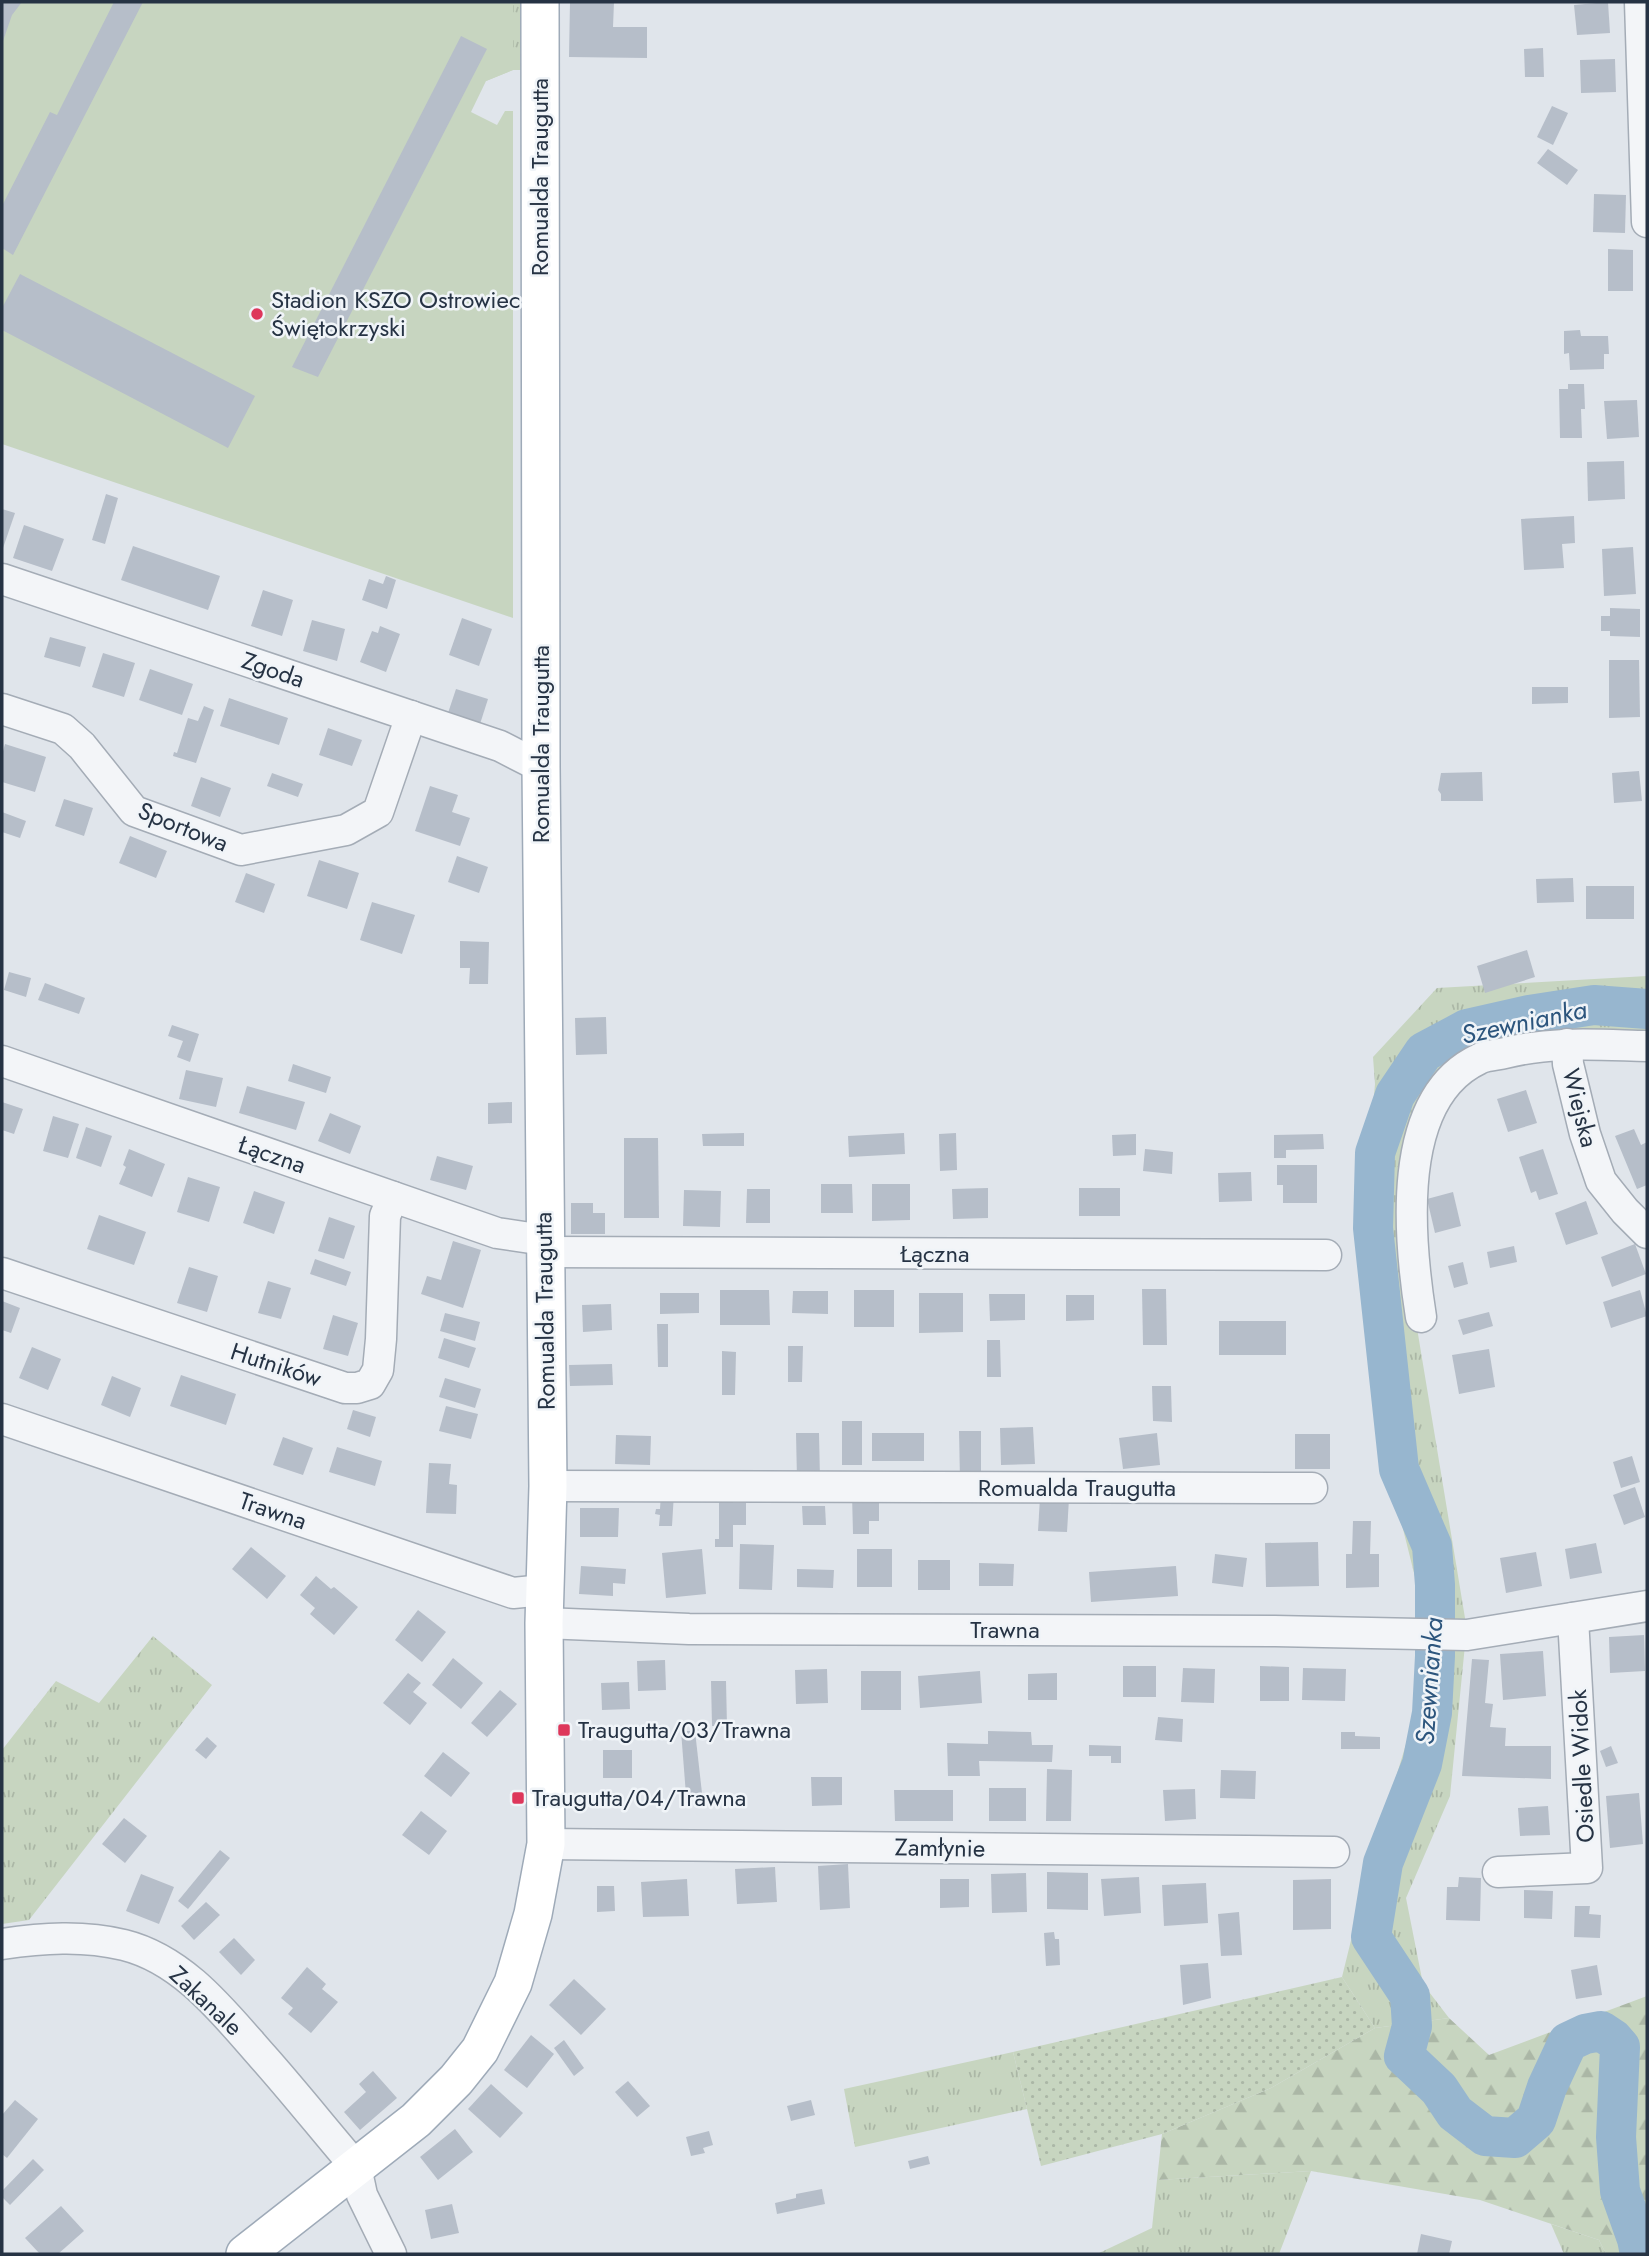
<svg xmlns="http://www.w3.org/2000/svg" width="1649" height="2256" viewBox="0 0 1649 2256" font-family="Jost,sans-serif">
<style>
.grass{fill:url(#grass-tufts)}
.forest{fill:url(#forest-firs)}
.garden{fill:url(#garden-dots)}
.pitch{fill:#c7d5c0}
.lines{fill:none;stroke-linecap:round;stroke-linejoin:round}
.river{stroke:#97b6cf;stroke-width:40}
.building{fill:#b6bec9}
.minor-casing{stroke:#a4acb6;stroke-width:33}
.major-casing{stroke:#9eaab8;stroke-width:40}
.minor{stroke:#f3f5f8;stroke-width:30}
.major{stroke:#fff;stroke-width:37}
.poi-dot{fill:#de375b;stroke:#f0f4f8;stroke-width:2.5}
.labels{text-anchor:middle;stroke-width:5;stroke-linejoin:round;paint-order:stroke}
.street-label{font-size:24px;fill:#263344;stroke:#f0f4f8}
.poi-label{font-size:24px;fill:#263344;stroke:#f0f4f8;text-anchor:start}
.water-label{font-size:26px;font-style:italic;fill:#2c557d;stroke:#f0f4f8}
</style>
<defs>
<pattern id="grass-tufts" width="24" height="20" patternUnits="userSpaceOnUse" patternTransform="scale(1.75)"><rect width="24" height="20" fill="#c7d5c0"/><path d="M3 7l-1-3M5 7V3M7 7l1-3M15 17l-1-3M17 17v-4M19 17l1-3" fill="none" stroke="#abb7a6"/></pattern>
<pattern id="forest-firs" width="22" height="20" patternUnits="userSpaceOnUse" patternTransform="scale(1.75)"><rect width="22" height="20" fill="#c7d5c0"/><path d="M5 1l3.5 6h-7zM16 11l3.5 6h-7z" fill="#abb7a6"/></pattern>
<pattern id="garden-dots" width="8" height="8" patternUnits="userSpaceOnUse" patternTransform="scale(1.75)"><rect width="8" height="8" fill="#c7d5c0"/><path d="M2 2h.1M6 6h.1" fill="none" stroke="#abb7a6" stroke-width="1.8" stroke-linecap="round"/></pattern>
</defs>
<rect width="100%" height="100%" fill="#e0e5eb"/>
<g class="grass">
<path d="M508,2H523V70H513L486,81Z"/>
<path d="M1647,976V1038L1467,1055L1409,1147L1417,1328L1466,1624L1465,1645L1450,1796L1406,1898L1423,1984L1449,2018L1375,2028L1342,1977L1370,1863L1420,1698L1421,1601L1403,1529L1376,1387L1360,1252L1375,1084L1373,1057L1437,988Z"/>
<path d="M153,1636L212,1685L29,1920L2,1924V1750L56,1681L99,1703Z"/>
<path d="M1013,2052L1027,2109L855,2147L844,2089Z"/>
<path d="M1311,2171L1279,2254H1097L1152,2228L1157,2180Z"/>
<path d="M1551,2224L1599,2240L1606,2254H1564Z"/>
</g>
<path class="forest" d="M1647,1996V2254H1606L1599,2240L1480,2200L1311,2171L1157,2180L1162,2134L1271,2088L1375,2028L1449,2018L1489,2055Z"/>
<path class="garden" d="M1342,1977L1375,2028L1271,2088L1162,2134L1041,2166L1013,2052Z"/>
<path class="pitch" d="M2,2H513V70L486,81L471,112L497,125L505,111H513V618L2,444Z"/>
<g class="lines">
<path class="river" d="M1640,2254L1637,2239L1620,2191L1616,2137L1620,2047L1613,2039L1601,2031L1585,2034L1568,2042L1547,2087L1536,2120L1515,2138L1485,2136L1455,2113L1439,2089L1404,2056L1412,2026L1410,1996L1371,1937L1383,1863L1422,1764L1432,1713L1435,1656V1585L1432,1546L1399,1469L1373,1228L1375,1153L1395,1095L1424,1052L1467,1029L1529,1015L1594,1005L1647,1009"/>
</g>
<g class="building">
<path d="M2,2H22L12,15L2,44Z"/>
<path d="M114,2H143L13,255L2,248V206L50,112L57,115Z"/>
<path d="M570,2H614L613,27H647V58L569,57Z"/>
<path d="M1608,2L1610,33L1577,35L1574,5Z"/>
<path d="M461,36L487,49L318,377L292,367Z"/>
<path d="M1543,48L1544,77H1525L1524,49Z"/>
<path d="M1615,59L1616,92L1581,93L1580,60Z"/>
<path d="M1552,106L1568,113L1553,145L1537,137Z"/>
<path d="M1548,149L1578,170L1567,185L1537,163Z"/>
<path d="M1594,194L1626,195L1625,233L1593,232Z"/>
<path d="M1608,249L1633,250V291H1608Z"/>
<path d="M20,274L255,396L228,448L2,330V308Z"/>
<path d="M1580,330L1581,336H1608L1609,354H1604V369L1570,370L1569,353L1564,354V331Z"/>
<path d="M1568,384H1584L1585,409H1581L1582,438H1560L1559,389H1568Z"/>
<path d="M1637,400L1639,437L1607,439L1604,401Z"/>
<path d="M1624,461L1625,499L1588,501L1587,462Z"/>
<path d="M106,494L118,498L105,544L92,540Z"/>
<path d="M2,509L15,513L2,551Z"/>
<path d="M1574,516L1575,543L1562,544L1564,568L1524,570L1521,519Z"/>
<path d="M24,525L64,539L52,571L13,558Z"/>
<path d="M133,546L220,576L208,610L121,580Z"/>
<path d="M1633,547L1636,594L1604,596L1602,549Z"/>
<path d="M386,576L396,580L387,609L362,600L369,579L383,584Z"/>
<path d="M263,590L293,600L282,636L251,626Z"/>
<path d="M1610,608L1640,609V637L1610,636V631H1601V616H1610Z"/>
<path d="M462,618L492,629L479,666L449,655Z"/>
<path d="M312,620L345,629L337,661L303,651Z"/>
<path d="M380,626L400,634L386,672L360,662L372,631L378,633Z"/>
<path d="M50,637L86,647L80,667L44,657Z"/>
<path d="M103,653L135,663L124,697L92,687Z"/>
<path d="M1609,660H1639L1640,717L1609,718Z"/>
<path d="M150,669L193,684L182,715L139,700Z"/>
<path d="M1532,687H1568V703L1532,704Z"/>
<path d="M456,689L488,699L480,724L448,713Z"/>
<path d="M229,698L288,718L279,745L220,726Z"/>
<path d="M204,706L214,710L196,763L173,756L174,752L177,753L188,718L198,721Z"/>
<path d="M328,728L362,740L352,766L319,755Z"/>
<path d="M5,744L46,757L35,792L2,782V755Z"/>
<path d="M1639,771L1642,801L1614,803L1612,773Z"/>
<path d="M1482,772L1483,801H1441V794L1438,790L1441,773Z"/>
<path d="M272,773L303,784L298,797L267,786Z"/>
<path d="M201,777L231,788L220,817L191,806Z"/>
<path d="M430,786L458,795L452,812L470,818L460,846L415,831Z"/>
<path d="M64,799L93,808L84,836L55,826Z"/>
<path d="M2,812L26,821L20,838L2,832Z"/>
<path d="M130,836L167,851L156,878L119,863Z"/>
<path d="M457,856L488,867L479,893L448,882Z"/>
<path d="M319,860L359,873L347,909L307,896Z"/>
<path d="M246,873L275,884L264,913L235,902Z"/>
<path d="M1573,878L1574,902L1537,903L1536,879Z"/>
<rect x="1586" y="886" width="48" height="33"/>
<path d="M372,902L415,915L402,954L360,940Z"/>
<path d="M460,941L489,942L488,984H469L470,968H460Z"/>
<path d="M1527,950L1535,977L1485,993L1477,966Z"/>
<path d="M9,972L31,978L26,997L4,990Z"/>
<path d="M45,983L85,998L79,1014L38,1000Z"/>
<path d="M606,1017L607,1054L576,1055L575,1018Z"/>
<path d="M172,1025L199,1034L190,1062L177,1057L183,1041L168,1036Z"/>
<path d="M293,1064L331,1077L326,1093L288,1081Z"/>
<path d="M186,1070L223,1078L216,1107L179,1099Z"/>
<path d="M247,1086L305,1102L296,1130L239,1113Z"/>
<path d="M1526,1090L1537,1123L1508,1132L1497,1099Z"/>
<path d="M2,1102L23,1109L14,1134L2,1130Z"/>
<path d="M512,1102V1123L488,1124V1103Z"/>
<path d="M330,1113L361,1126L350,1154L318,1141Z"/>
<path d="M53,1116L79,1124L68,1158L43,1151Z"/>
<path d="M86,1127L112,1136L101,1167L76,1158Z"/>
<path d="M1634,1129L1641,1145L1647,1142V1185L1637,1189L1615,1136Z"/>
<path d="M744,1133V1146H703L702,1134Z"/>
<path d="M904,1133L905,1154L849,1157L848,1136Z"/>
<path d="M956,1133L957,1170L940,1171L939,1134Z"/>
<path d="M1136,1134V1155L1113,1156L1112,1135Z"/>
<path d="M1323,1134L1324,1149L1286,1150V1158H1274V1135Z"/>
<path d="M624,1138H658L659,1218H624Z"/>
<path d="M129,1149L165,1164L152,1197L119,1184L126,1167L123,1165Z"/>
<path d="M1145,1149L1173,1152L1172,1174L1143,1171Z"/>
<path d="M1543,1149L1558,1194L1539,1200L1536,1191L1531,1193L1519,1157Z"/>
<path d="M437,1156L473,1166L466,1190L430,1180Z"/>
<path d="M1277,1165H1317V1203H1283V1185H1277Z"/>
<path d="M1251,1172L1252,1201L1219,1202L1218,1173Z"/>
<path d="M188,1177L220,1187L209,1222L177,1212Z"/>
<path d="M821,1184H852L853,1213H821Z"/>
<path d="M872,1184H910V1220L872,1221Z"/>
<path d="M988,1188V1218L953,1219L952,1189Z"/>
<rect x="1079" y="1188" width="41" height="28"/>
<path d="M747,1189H770V1223H746Z"/>
<path d="M684,1190L721,1191L720,1227L683,1226Z"/>
<path d="M254,1191L285,1202L274,1234L243,1223Z"/>
<path d="M1453,1192L1461,1226L1435,1233L1427,1199Z"/>
<path d="M1586,1201L1598,1234L1566,1245L1555,1213Z"/>
<path d="M571,1203H593V1213H605V1234H571Z"/>
<path d="M99,1215L146,1232L134,1265L87,1249Z"/>
<path d="M329,1217L355,1226L344,1259L318,1251Z"/>
<path d="M453,1241L481,1250L463,1308L421,1294L427,1276L441,1280Z"/>
<path d="M1635,1244L1646,1274L1612,1287L1601,1257Z"/>
<path d="M1514,1246L1517,1262L1490,1268L1487,1252Z"/>
<path d="M315,1259L351,1272L346,1286L310,1274Z"/>
<path d="M1463,1262L1468,1284L1454,1288L1448,1266Z"/>
<path d="M189,1267L218,1276L207,1312L177,1303Z"/>
<path d="M268,1281L291,1288L281,1319L258,1313Z"/>
<path d="M1142,1289H1166L1167,1345H1143Z"/>
<path d="M720,1290H769L770,1325H720Z"/>
<rect x="854" y="1290" width="40" height="37"/>
<path d="M1640,1290L1647,1316L1611,1328L1603,1302Z"/>
<path d="M793,1291H828V1314L792,1313Z"/>
<path d="M660,1293H699V1313L660,1314Z"/>
<path d="M919,1293H963V1332L919,1333Z"/>
<path d="M989,1294H1025V1320L990,1321Z"/>
<path d="M1066,1295H1094V1320L1066,1321Z"/>
<path d="M2,1301L20,1308L11,1333L2,1330Z"/>
<path d="M611,1304L612,1330L583,1332L582,1305Z"/>
<path d="M1489,1312L1493,1326L1463,1335L1458,1320Z"/>
<path d="M445,1313L480,1322L475,1341L440,1331Z"/>
<path d="M333,1315L358,1323L348,1356L323,1349Z"/>
<rect x="1219" y="1321" width="67" height="34"/>
<path d="M657,1324H668V1367H658Z"/>
<path d="M444,1338L476,1348L469,1368L438,1358Z"/>
<path d="M987,1340H1000L1001,1377H987Z"/>
<path d="M788,1346H803L802,1382H788Z"/>
<path d="M32,1347L61,1359L48,1390L19,1378Z"/>
<path d="M1489,1349L1495,1387L1459,1394L1452,1355Z"/>
<path d="M722,1351L736,1352L735,1395H722Z"/>
<path d="M612,1364L613,1385L570,1386L569,1365Z"/>
<path d="M181,1375L236,1394L226,1425L170,1406Z"/>
<path d="M112,1376L141,1388L130,1417L101,1405Z"/>
<path d="M445,1378L481,1389L475,1408L439,1397Z"/>
<path d="M1152,1386H1171L1172,1422L1153,1421Z"/>
<path d="M446,1406L478,1414L471,1439L439,1431Z"/>
<path d="M353,1410L376,1417L370,1437L347,1429Z"/>
<rect x="842" y="1421" width="20" height="44"/>
<path d="M1033,1427L1035,1464L1001,1465L1000,1428Z"/>
<path d="M959,1431H981V1480H960Z"/>
<path d="M796,1433H819L820,1479L797,1480Z"/>
<rect x="872" y="1433" width="52" height="28"/>
<path d="M1157,1433L1160,1465L1123,1469L1119,1438Z"/>
<rect x="1295" y="1434" width="35" height="35"/>
<path d="M616,1435L651,1436L650,1465L615,1464Z"/>
<path d="M283,1437L313,1448L303,1475L273,1465Z"/>
<path d="M337,1447L382,1461L375,1486L329,1472Z"/>
<path d="M1632,1456L1640,1482L1621,1488L1613,1462Z"/>
<path d="M429,1463L451,1464L449,1484L457,1485L456,1514L426,1513Z"/>
<path d="M1635,1487L1645,1517L1624,1525L1613,1495Z"/>
<path d="M661,1493H674L672,1526H659L660,1515L655,1514L656,1509H660Z"/>
<path d="M719,1494H733V1503H746V1525H733V1547H715V1539H719Z"/>
<path d="M852,1494H879V1521H869V1534H853Z"/>
<path d="M1040,1498L1069,1499L1067,1532L1038,1531Z"/>
<path d="M802,1506H825L826,1525H803Z"/>
<path d="M580,1508H619L618,1537H580Z"/>
<path d="M1353,1521H1371L1370,1554H1379V1587L1346,1588V1554H1352Z"/>
<path d="M1318,1542L1319,1586L1266,1587L1265,1543Z"/>
<path d="M1596,1543L1602,1573L1570,1579L1565,1549Z"/>
<path d="M740,1544L774,1545L772,1590L739,1589Z"/>
<path d="M251,1547L286,1576L267,1599L232,1569Z"/>
<path d="M702,1549L706,1594L666,1598L662,1553Z"/>
<rect x="857" y="1549" width="35" height="38"/>
<path d="M1536,1552L1542,1586L1506,1593L1500,1558Z"/>
<path d="M1215,1554L1247,1558L1243,1587L1212,1583Z"/>
<rect x="918" y="1560" width="32" height="30"/>
<path d="M979,1563L1014,1564L1013,1586H979Z"/>
<path d="M581,1566L626,1569L625,1584L613,1583V1596L579,1594Z"/>
<path d="M1176,1566L1178,1596L1091,1602L1089,1572Z"/>
<path d="M797,1569L834,1570L833,1588L797,1587Z"/>
<path d="M316,1576L331,1589L334,1587L358,1607L334,1635L310,1614L315,1608L300,1595Z"/>
<path d="M418,1610L446,1632L422,1662L395,1640Z"/>
<path d="M1644,1635L1645,1671L1610,1673L1609,1637Z"/>
<path d="M1543,1651L1546,1696L1503,1700L1500,1654Z"/>
<path d="M453,1658L483,1683L461,1709L432,1685Z"/>
<path d="M1472,1659L1489,1660L1485,1703L1493,1704L1490,1727L1506,1728L1505,1746H1551V1779L1462,1776Z"/>
<path d="M665,1660L666,1690L638,1691L637,1661Z"/>
<rect x="1123" y="1666" width="33" height="31"/>
<path d="M1260,1666L1289,1667V1701H1260Z"/>
<path d="M1183,1668L1215,1669L1214,1703L1181,1702Z"/>
<path d="M1303,1668L1346,1669L1345,1701L1302,1700Z"/>
<path d="M827,1669L828,1703L796,1704L795,1670Z"/>
<rect x="861" y="1671" width="40" height="39"/>
<path d="M980,1671L982,1703L920,1708L918,1676Z"/>
<path d="M408,1673L421,1683L413,1692L427,1703L410,1725L383,1703Z"/>
<path d="M1057,1673V1700H1028V1674Z"/>
<path d="M711,1681H726L727,1726H712Z"/>
<path d="M629,1682L630,1709L602,1710L601,1683Z"/>
<path d="M500,1690L517,1704L487,1737L471,1723Z"/>
<path d="M1158,1717L1183,1719L1182,1742L1155,1740Z"/>
<path d="M681,1731H695L702,1793L686,1795Z"/>
<path d="M988,1731L1031,1732L1032,1745H1053L1052,1762L979,1761L980,1776H948L947,1743L988,1744Z"/>
<path d="M1341,1732H1355V1736L1380,1737V1749H1341Z"/>
<path d="M207,1737L217,1746L206,1759L195,1750Z"/>
<path d="M1089,1745L1121,1746V1763H1111V1756H1089Z"/>
<path d="M1611,1746L1618,1763L1606,1767L1600,1751Z"/>
<rect x="603" y="1750" width="29" height="28"/>
<path d="M443,1752L470,1773L451,1797L424,1776Z"/>
<path d="M1047,1769L1072,1770L1071,1821H1046Z"/>
<path d="M1221,1770L1256,1771L1255,1799L1220,1798Z"/>
<path d="M811,1777H842V1805L812,1806Z"/>
<rect x="989" y="1788" width="37" height="33"/>
<path d="M1195,1789L1196,1819L1165,1821L1163,1790Z"/>
<path d="M894,1790H953V1821H895Z"/>
<path d="M1639,1793L1643,1844L1610,1848L1606,1796Z"/>
<path d="M1548,1806L1550,1835L1520,1836L1518,1808Z"/>
<path d="M421,1811L447,1831L429,1855L402,1835Z"/>
<path d="M124,1818L147,1836L125,1863L102,1844Z"/>
<path d="M220,1850L230,1858L188,1909L178,1901Z"/>
<path d="M848,1864L850,1908L820,1910L818,1866Z"/>
<path d="M775,1867L777,1902L737,1904L735,1869Z"/>
<path d="M1047,1872L1088,1873V1910L1047,1909Z"/>
<path d="M1026,1873L1027,1912L992,1913L991,1874Z"/>
<path d="M141,1874L174,1887L159,1924L126,1911Z"/>
<path d="M1139,1877L1141,1913L1104,1916L1101,1879Z"/>
<path d="M1459,1877L1481,1878L1480,1921L1446,1920L1447,1887H1458Z"/>
<path d="M687,1879L689,1916L643,1917L641,1882Z"/>
<path d="M940,1879H969V1907L940,1908Z"/>
<path d="M1331,1879V1929L1293,1930V1880Z"/>
<path d="M1206,1883L1208,1923L1164,1926L1162,1885Z"/>
<path d="M597,1886H614L615,1911L597,1912Z"/>
<path d="M1524,1890L1553,1891L1552,1919L1524,1918Z"/>
<path d="M206,1902L220,1915L194,1940L181,1926Z"/>
<path d="M1575,1906H1590L1589,1914L1601,1915L1600,1938L1574,1937Z"/>
<path d="M1239,1912L1242,1955L1221,1956L1218,1914Z"/>
<path d="M1054,1932L1055,1939H1059L1060,1965L1046,1966L1044,1933Z"/>
<path d="M234,1938L255,1960L241,1975L219,1952Z"/>
<path d="M1208,1963L1211,1998L1183,2005L1180,1965Z"/>
<path d="M1597,1965L1602,1995L1576,1999L1571,1970Z"/>
<path d="M307,1967L326,1984L322,1989L338,2002L311,2033L288,2014L293,2008L281,1998Z"/>
<path d="M574,1979L606,2009L581,2035L549,2005Z"/>
<path d="M531,2035L554,2054L527,2088L504,2070Z"/>
<path d="M564,2040L584,2068L574,2076L554,2048Z"/>
<path d="M373,2071L397,2098L360,2130L344,2112L366,2092L359,2084Z"/>
<path d="M628,2081L650,2106L637,2117L615,2092Z"/>
<path d="M491,2084L523,2113L500,2138L468,2109Z"/>
<path d="M15,2100L38,2119L7,2158L2,2154V2115Z"/>
<path d="M811,2100L815,2115L791,2121L787,2106Z"/>
<path d="M455,2129L473,2152L438,2180L420,2157Z"/>
<path d="M709,2131L713,2145L703,2148L705,2153L691,2156L686,2137Z"/>
<path d="M928,2156L930,2164L910,2169L908,2161Z"/>
<path d="M33,2159L44,2170L10,2205L2,2197V2191Z"/>
<path d="M822,2189L825,2204L777,2214L775,2203L796,2198V2194Z"/>
<path d="M452,2204L459,2233L431,2239L425,2210Z"/>
<path d="M61,2206L84,2231L58,2254H40L25,2238Z"/>
<path d="M1421,2234L1452,2241L1449,2254H1417Z"/>
</g>
<g class="lines">
<g class="minor-casing">
<g id="minor">
<path d="M1640,2L1647,222"/>
<path d="M2,579L500,746L541,767"/>
<path d="M2,709L63,729L82,746L134,811L241,850L346,830L378,812L411,716"/>
<path d="M1567,1044L1568,1064L1585,1134L1601,1181L1625,1211L1647,1233"/>
<path d="M2,1061L497,1233L544,1240"/>
<path d="M544,1252L1326,1255"/>
<path d="M2,1273L345,1388H357L370,1384L378,1370L381,1339L385,1216L393,1197"/>
<path d="M1421,1317C1409,1241 1394,1099 1479,1059C1486,1055 1497,1055 1505,1053C1552,1041 1599,1045 1647,1046"/>
<path d="M2,1419L513,1593L544,1590"/>
<path d="M548,1486L1312,1488"/>
<path d="M544,1623L689,1629L1275,1631L1467,1635L1647,1606"/>
<path d="M546,1844L1334,1852"/>
<path d="M1498,1872L1587,1868L1573,1618"/>
<path d="M2,1944C42,1938 83,1935 124,1945C184,1960 224,2013 263,2057C295,2093 325,2131 356,2167L362,2195L391,2254"/>
</g>
</g>
<g class="major-casing">
<path id="major" d="M245,2254L416,2120L456,2080L480,2050L513,1983L533,1914L546,1844L544,1623L548,1486L541,767L540,2"/>
</g>
<use href="#minor" class="minor"/>
<use href="#major" class="major"/>
</g>
<g class="poi-dot">
<circle cx="257" cy="314" r="7"/>
<rect x="557" y="1723" width="14" height="14" rx="3.5"/>
<rect x="511" y="1791" width="14" height="14" rx="3.5"/>
</g>
<g class="labels">
<g class="street-label">
<text transform="translate(540 177) rotate(-90)" y="8">Romualda Traugutta</text>
<text transform="translate(273 670) rotate(19)" y="8">Zgoda</text>
<text transform="translate(541 744) rotate(-90)" y="8">Romualda Traugutta</text>
<text transform="translate(183 827) rotate(22)" y="8">Sportowa</text>
<text transform="translate(1580 1108) rotate(76)" y="8">Wiejska</text>
<text transform="translate(272 1155) rotate(19)" y="8">Łączna</text>
<text x="935" y="1262">Łączna</text>
<text transform="translate(545 1311) rotate(-91)" y="8">Romualda Traugutta</text>
<text transform="translate(276 1365) rotate(18)" y="8">Hutników</text>
<text x="1077" y="1496">Romualda Traugutta</text>
<text transform="translate(273 1511) rotate(19)" y="8">Trawna</text>
<text x="1005" y="1638">Trawna</text>
<text transform="translate(1582 1766) rotate(-93)" y="8">Osiedle Widok</text>
<text transform="translate(940 1848) rotate(1)" y="8">Zamłynie</text>
<text transform="translate(206 2001) rotate(43)" y="8">Zakanale</text>
</g>
<g class="poi-label">
<text x="271" y="308">Stadion KSZO Ostrowiec<tspan x="271" dy="28">Świętokrzyski</tspan></text>
<text x="578" y="1738">Traugutta/03/Trawna</text>
<text x="532" y="1806">Traugutta/04/Trawna</text>
</g>
<g class="water-label">
<text transform="translate(1524 1022) rotate(-12)" y="9">Szewnianka</text>
<text transform="translate(1429 1681) rotate(-86)" y="9">Szewnianka</text>
</g>
</g>
<rect width="1649" height="2256" fill="none" stroke="#263344" stroke-width="7"/>
</svg>
